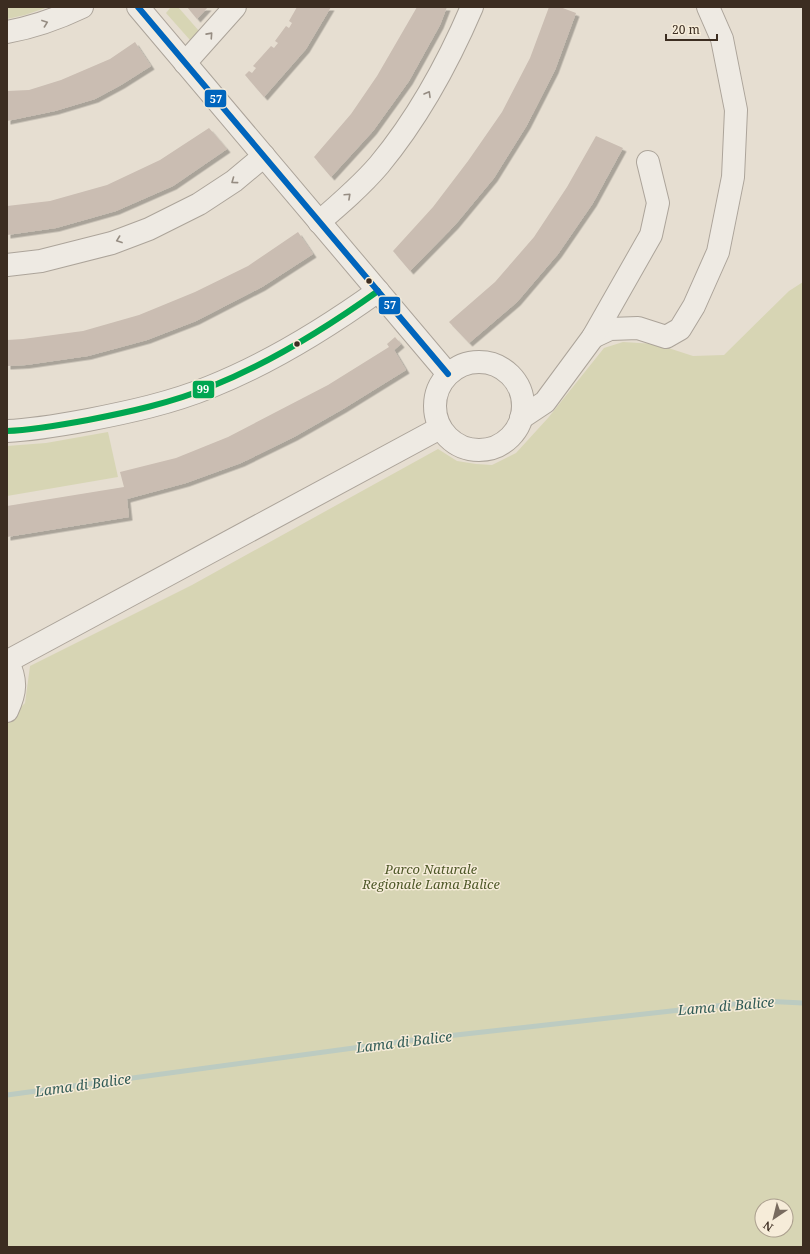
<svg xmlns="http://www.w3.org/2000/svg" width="810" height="1254" viewBox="0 0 810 1254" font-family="'Noto Serif',serif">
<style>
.green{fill:#d7d5b4;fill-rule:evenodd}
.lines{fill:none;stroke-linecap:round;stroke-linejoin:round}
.stream{stroke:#bccbc1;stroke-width:5}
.building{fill:#cabdb2;filter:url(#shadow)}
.minor-casing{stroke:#aca49a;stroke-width:24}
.minor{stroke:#eeeae3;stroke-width:22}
.bus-1-casing{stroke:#f6ecd9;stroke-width:9}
.bus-2-casing{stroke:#f6ecd9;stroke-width:9}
.bus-1{stroke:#00a651;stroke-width:6}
.bus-2{stroke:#0065bd;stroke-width:6}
.oneway{stroke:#958c82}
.bus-dot{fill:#3c2d21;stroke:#f6ecd9;stroke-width:1.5}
.labels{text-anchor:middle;stroke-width:3;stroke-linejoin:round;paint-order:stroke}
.park-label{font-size:13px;font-style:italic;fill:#4e5828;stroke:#f6ecd9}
.water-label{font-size:14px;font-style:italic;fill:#315b56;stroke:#f6ecd9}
.line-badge{stroke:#f6ecd9;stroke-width:1.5}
.badge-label{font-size:11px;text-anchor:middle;font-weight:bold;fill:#fff}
</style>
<defs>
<filter id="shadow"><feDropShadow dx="3.5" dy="3.5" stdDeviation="0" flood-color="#0004"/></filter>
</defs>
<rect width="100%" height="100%" fill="#e6ded1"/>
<g class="green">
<path d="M7,7H48L25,15L7,19Z"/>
<path d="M171,7H178L199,31L190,40L166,13Z"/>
<path d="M803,282V1247H7V721L25,703L30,666L192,585L438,449L457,461L476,464L492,465L516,453L548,418L604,348L623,342L656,344L693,356L724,355L789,291ZM762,1206H786V1230H762Z"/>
<path d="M108,432L118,477L7,496V446L46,443Z"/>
</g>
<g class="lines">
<path class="stream" d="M7,1095L420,1039L761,1001L803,1003"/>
</g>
<g class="building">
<path d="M187,7H208L197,19Z"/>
<path d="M297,7H331L306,49L264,97L245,75L249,71L252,73L256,68L253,66L271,46L274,48L278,43L275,41L286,26L289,28L292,23L289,21Z"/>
<path d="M417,7H447L440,25L409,81L373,131L331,177L314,157L351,114L377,76Z"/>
<path d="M549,7H560L576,13L555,70L527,125L494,178L455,225L410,271L393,251L433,207L468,161L502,112L530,58Z"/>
<path d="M135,42L151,66L121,85L95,99L55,111L7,121V91L29,90L61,80L110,59Z"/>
<path d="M209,128L227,149L173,186L116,211L56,228L7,235V206L50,201L107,185L160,160Z"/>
<path d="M596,136L623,148L593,203L558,254L517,302L469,343L449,322L495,282L534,237L567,187Z"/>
<path d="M298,232L313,254L262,287L196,321L147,340L88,356L26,365L7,366V340L23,339L83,331L139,315L195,292L248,266Z"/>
<path d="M395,337L401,344L394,350L406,370L343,409L294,437L241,463L186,483L127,499L129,517L7,537V506L124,487L120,472L176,458L228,437L328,385L389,347L387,344Z"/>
</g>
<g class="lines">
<g class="minor-casing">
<g id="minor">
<path d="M138,7L448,374"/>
<path d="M7,32C34,27 57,19 82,7"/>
<path d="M185,63L235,7"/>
<path d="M319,222C340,204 361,186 379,165C418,118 448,63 472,7"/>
<path d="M7,265L41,261L112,243L149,229L199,204L234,181L264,156"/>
<path d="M593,337L610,329L638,328L666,337L680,329L694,306L718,252L733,177L736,110L722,39L708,7"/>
<circle cx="479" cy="406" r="44"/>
<path d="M521,418L545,402L593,337L651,235L658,203L648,162"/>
<path d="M7,431C34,430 61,425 88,420C129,412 171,403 210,387C270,363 325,329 378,291"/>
<path d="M7,660C17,680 16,692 7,711"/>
<path d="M8,661L440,428"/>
</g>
</g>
<use href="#minor" class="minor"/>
<g class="bus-1-casing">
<path id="bus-1" d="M7,431C34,430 61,425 88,420C129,412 171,403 210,387C270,363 325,329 378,291"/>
</g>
<g class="bus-2-casing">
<path id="bus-2" d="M138,7L448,374"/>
</g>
<use href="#bus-1" class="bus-1"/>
<use href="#bus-2" class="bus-2"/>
</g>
<defs><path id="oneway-chevron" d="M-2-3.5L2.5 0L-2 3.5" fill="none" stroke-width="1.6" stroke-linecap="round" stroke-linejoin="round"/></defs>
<g class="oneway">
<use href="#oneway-chevron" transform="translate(45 23) rotate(-20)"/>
<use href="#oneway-chevron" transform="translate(210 35) rotate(-48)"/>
<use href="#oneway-chevron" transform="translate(428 94) rotate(-60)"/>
<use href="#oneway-chevron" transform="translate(234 181) rotate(144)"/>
<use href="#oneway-chevron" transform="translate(348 196) rotate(-43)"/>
<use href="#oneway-chevron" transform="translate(119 240) rotate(160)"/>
</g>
<g class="bus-dot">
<circle cx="369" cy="281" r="3.5"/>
<circle cx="297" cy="344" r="3.5"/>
</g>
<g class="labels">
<g class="park-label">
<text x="431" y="874">Parco Naturale<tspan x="431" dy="15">Regionale Lama Balice</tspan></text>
</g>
<g class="water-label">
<text transform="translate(726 1006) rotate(-5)" y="5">Lama di Balice</text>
<text transform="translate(404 1042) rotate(-7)" y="5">Lama di Balice</text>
<text transform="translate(83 1085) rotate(-8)" y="5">Lama di Balice</text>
</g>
</g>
<g class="line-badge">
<rect x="204" y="89" width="23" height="19" rx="4" fill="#0065bd"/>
<rect x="378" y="296" width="23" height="19" rx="4" fill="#0065bd"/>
<rect x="192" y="380" width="23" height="19" rx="4" fill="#00a651"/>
</g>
<g class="badge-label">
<text x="216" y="103">57</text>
<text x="390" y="309">57</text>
<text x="203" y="393">99</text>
</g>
<rect width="810" height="1254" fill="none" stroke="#3c2d21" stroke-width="16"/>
<g transform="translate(774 1218) rotate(215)"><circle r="19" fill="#f6ecd9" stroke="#aca08f"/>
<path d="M0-3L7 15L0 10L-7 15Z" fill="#786b5f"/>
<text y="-6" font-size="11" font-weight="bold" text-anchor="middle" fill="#3c2d21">N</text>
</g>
<path d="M666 34v6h51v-6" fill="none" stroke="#3c2d21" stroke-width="2"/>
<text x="672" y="34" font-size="12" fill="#3c2d21" stroke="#f6ecd9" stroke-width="3" paint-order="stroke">20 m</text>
</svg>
